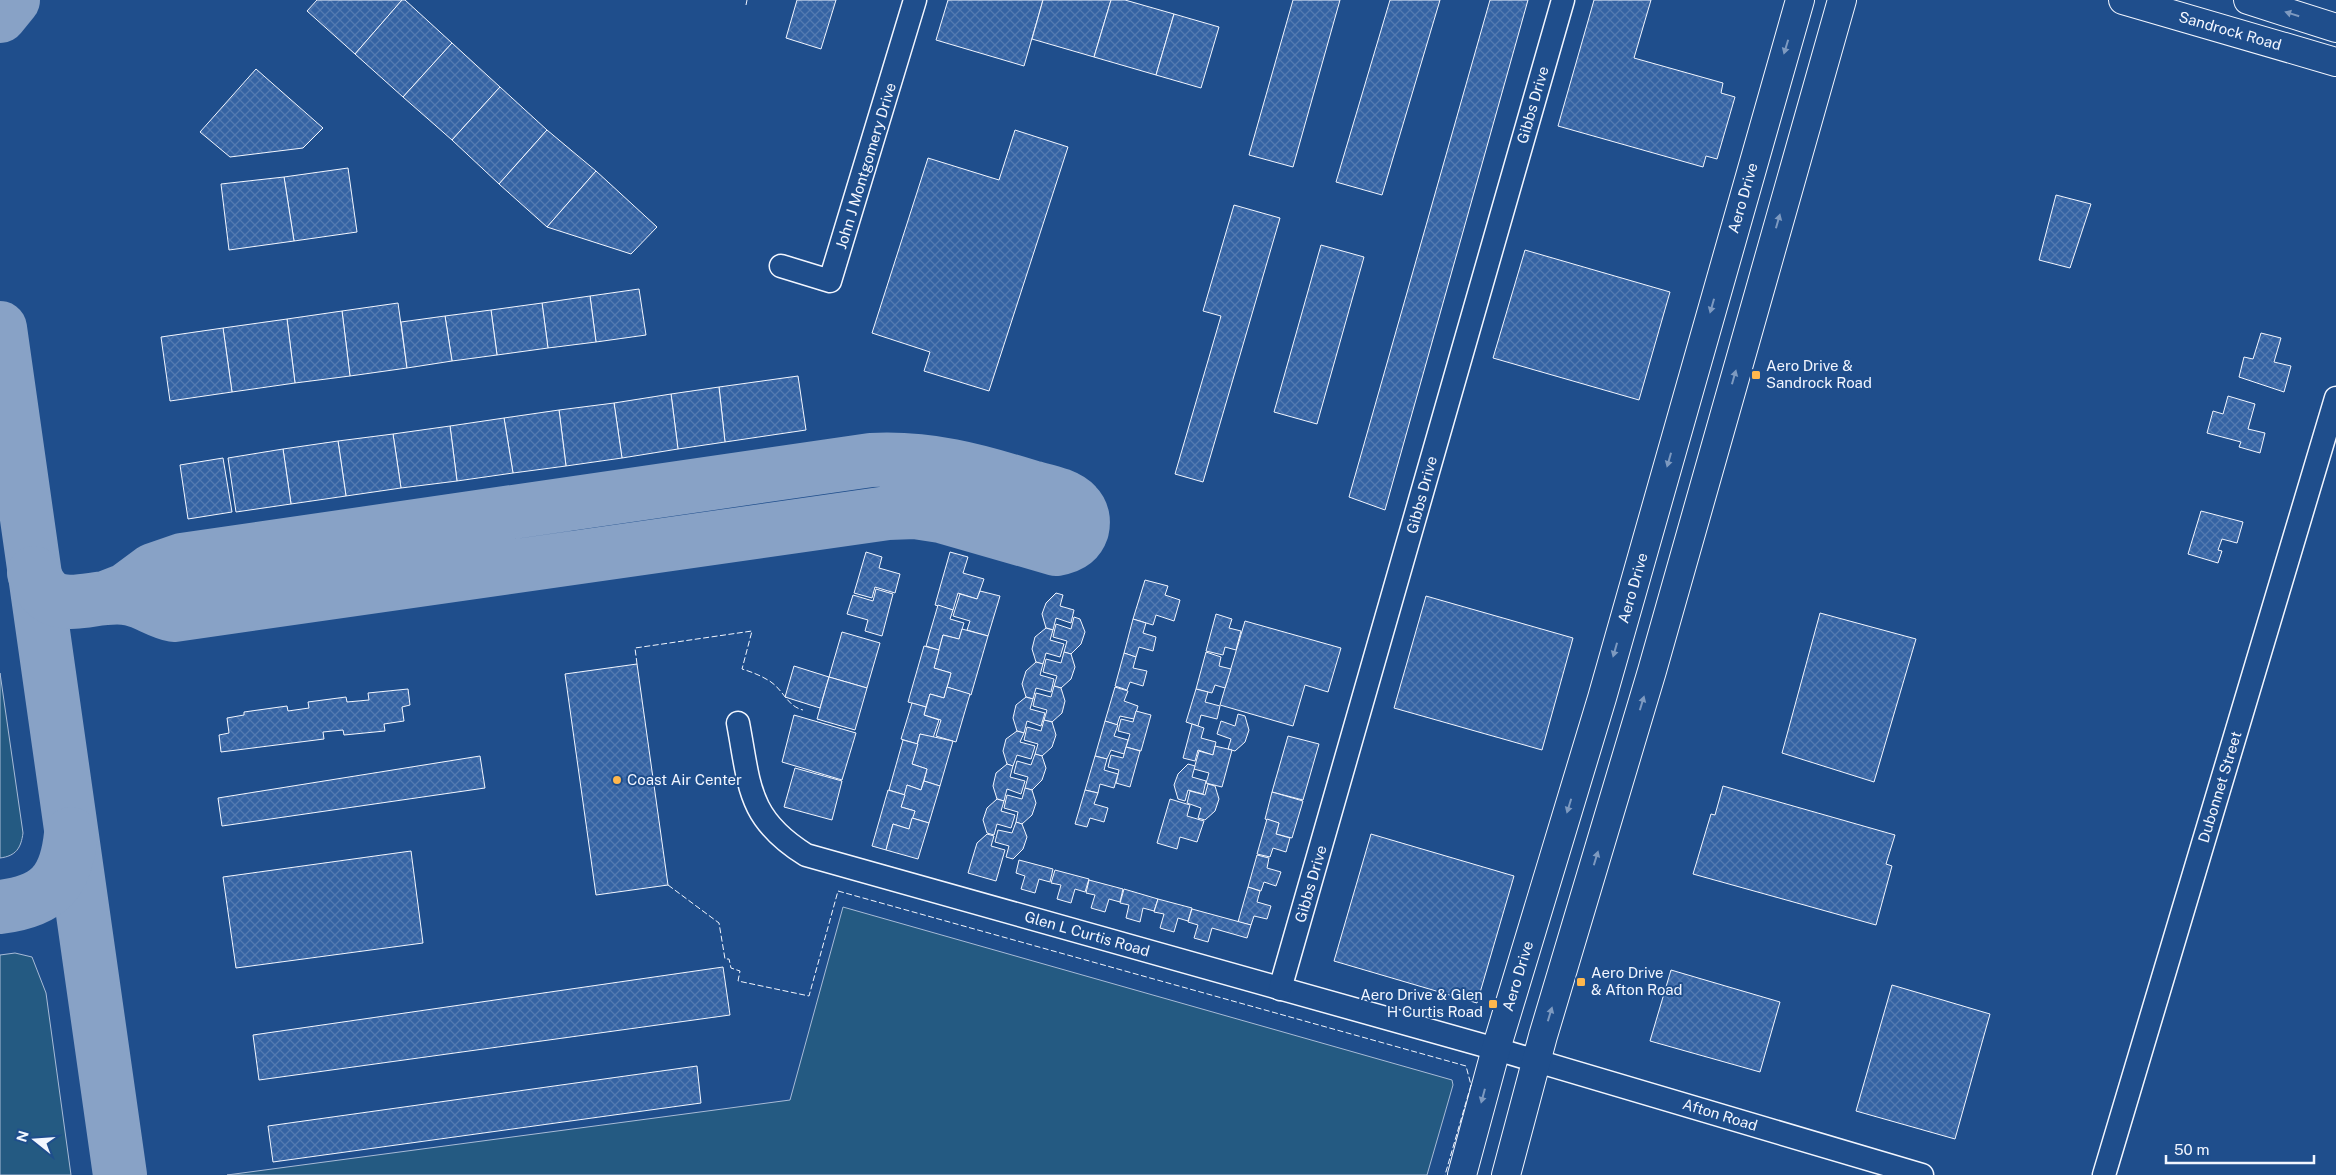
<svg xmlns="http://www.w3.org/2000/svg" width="2336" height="1175" viewBox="0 0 2336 1175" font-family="'Public Sans',sans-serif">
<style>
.green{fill:#245a82;stroke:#a8bbd7}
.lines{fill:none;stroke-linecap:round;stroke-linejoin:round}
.taxiway{stroke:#88a2c6;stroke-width:54}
.building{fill:url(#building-cross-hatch);stroke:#f2f6ff}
.minor-casing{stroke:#f2f6ff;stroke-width:25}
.major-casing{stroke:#f2f6ff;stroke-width:30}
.minor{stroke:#1f4e8c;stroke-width:22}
.major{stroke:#1f4e8c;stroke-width:28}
.fence{stroke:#f2f6ff;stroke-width:1;stroke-dasharray:6 2.5;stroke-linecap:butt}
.oneway{fill:#7e9ac0}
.poi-dot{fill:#ffb74d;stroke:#1f4e8c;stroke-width:2}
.labels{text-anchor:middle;stroke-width:4;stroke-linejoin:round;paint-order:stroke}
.street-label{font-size:15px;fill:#f2f6ff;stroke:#1f4e8c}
.poi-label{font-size:15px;fill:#f2f6ff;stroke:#1f4e8c;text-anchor:start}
</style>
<defs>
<pattern id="building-cross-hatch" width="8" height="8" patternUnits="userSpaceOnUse" patternTransform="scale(1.25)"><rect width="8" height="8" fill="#3563a3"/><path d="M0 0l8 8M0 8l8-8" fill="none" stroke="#537ab1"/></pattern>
</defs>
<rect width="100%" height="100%" fill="#1f4e8c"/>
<g class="green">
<path d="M0,673L23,833C21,848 16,856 0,858Z"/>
<path d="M843,907L1452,1080L1453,1085L1427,1175H227L790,1100Z"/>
<path d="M15,953L32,957L46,993L71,1175H0V955Z"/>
</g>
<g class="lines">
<g class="taxiway">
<path d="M0,16L13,0"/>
<path d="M0,328L120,1175"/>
<path d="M34,573C51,624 94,590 131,599C146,602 158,612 174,615L888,513L915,512L941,516L1056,549C1068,547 1078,542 1082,530C1084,521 1083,512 1076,505C1066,494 1045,491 1031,487C976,470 929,457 871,460L182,560L153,570L126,590L108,597"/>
<path d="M0,907C48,901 66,883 71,834"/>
</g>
</g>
<g class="building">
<path d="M317,0H402L355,54L307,11Z"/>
<path d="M402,0H405L452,43L403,97L355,54Z"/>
<path d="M797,0H836L821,49L786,38Z"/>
<path d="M948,0H1043L1024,66L936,40Z"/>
<path d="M1043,0H1111L1094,57L1032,39Z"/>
<path d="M1111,0H1125L1174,14L1156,75L1094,57Z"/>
<path d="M1293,0H1340L1293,167L1249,155Z"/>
<path d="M1390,0H1440L1382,195L1336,182Z"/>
<path d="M1490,0H1528L1385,510L1349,497Z"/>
<path d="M1594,0H1651L1634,58L1723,83L1721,93L1735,97L1717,159L1706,156L1703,167L1558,126Z"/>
<path d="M1174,14L1219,27L1201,88L1156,75Z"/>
<path d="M452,43L500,87L452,140L403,97Z"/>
<path d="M256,69L323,128L303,148L230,157L200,132Z"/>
<path d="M500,87L547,130L499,184L452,140Z"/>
<path d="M547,130L596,171L547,227L499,184Z"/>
<path d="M1015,130L1068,147L989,391L924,371L930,352L872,333L928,158L999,180Z"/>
<path d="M348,168L357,232L294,241L284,177Z"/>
<path d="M596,171L657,227L631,254L547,227Z"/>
<path d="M284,177L294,241L229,250L221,184Z"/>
<path d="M2056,195L2091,204L2070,268L2039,260Z"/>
<path d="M1234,205L1280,218L1203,482L1175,474L1221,316L1203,311Z"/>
<path d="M1321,245L1364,257L1317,424L1274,412Z"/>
<path d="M1525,250L1670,292L1639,400L1493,358Z"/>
<path d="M639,289L646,335L596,342L590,296Z"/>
<path d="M590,296L596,342L548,348L542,303Z"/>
<path d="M398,303L407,368L350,376L342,311Z"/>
<path d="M542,303L548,348L497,355L491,310Z"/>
<path d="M491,310L497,355L452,361L445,316Z"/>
<path d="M342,311L350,376L295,383L287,319Z"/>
<path d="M445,316L452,361L407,368L401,322Z"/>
<path d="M287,319L295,383L232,392L223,328Z"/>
<path d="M223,328L232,392L170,401L161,337Z"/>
<path d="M2261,333L2281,338L2274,362L2291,366L2284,392L2239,377L2244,357L2253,359Z"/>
<path d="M798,376L806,430L725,442L719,387Z"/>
<path d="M719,387L725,442L678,449L671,394Z"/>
<path d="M671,394L678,449L622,458L614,403Z"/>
<path d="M2228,396L2255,404L2248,429L2265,433L2260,453L2239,447L2241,442L2207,433L2213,411L2223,414Z"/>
<path d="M614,403L622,458L566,466L559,410Z"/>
<path d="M559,410L566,466L513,473L504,418Z"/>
<path d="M504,418L513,473L457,481L450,426Z"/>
<path d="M450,426L457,481L401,488L393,434Z"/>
<path d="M393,434L401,488L346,496L338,441Z"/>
<path d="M338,441L346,496L291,504L283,449Z"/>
<path d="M283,449L291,504L236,512L228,458Z"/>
<path d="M223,458L232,512L188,519L180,465Z"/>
<path d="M2201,511L2243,522L2237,543L2222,539L2218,550L2222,551L2218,563L2188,554Z"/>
<path d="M866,552L882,557L879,568L900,574L895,593L875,587L872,598L854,593Z"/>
<path d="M950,552L968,557L963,573L984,579L977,599L958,593L953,610L935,605Z"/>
<path d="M1145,580L1168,586L1165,595L1180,600L1174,621L1156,615L1153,625L1133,619Z"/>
<path d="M876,589L893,594L882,636L865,631L868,620L847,614L853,595L873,601Z"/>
<path d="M980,591L1000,596L988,636L967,630L970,621L953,616L960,594L977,599Z"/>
<path d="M1056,593L1063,595L1060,606L1074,610L1071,623L1056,618L1053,630L1046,628L1042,614L1046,603Z"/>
<path d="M1426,596L1573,638L1542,750L1394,708Z"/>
<path d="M938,605L953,610L950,619L964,623L959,639L943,635L939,650L926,646Z"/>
<path d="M1820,613L1916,639L1874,782L1782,753Z"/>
<path d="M1216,614L1232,619L1229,628L1241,631L1236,650L1225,647L1223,655L1206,651Z"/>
<path d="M1074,617L1080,619L1085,632L1081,644L1071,654L1064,652L1067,641L1053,637L1056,624L1071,629Z"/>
<path d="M1133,619L1146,623L1143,633L1156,637L1153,651L1139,647L1136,657L1124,653Z"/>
<path d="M1245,621L1341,648L1328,692L1305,685L1293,726L1220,705Z"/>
<path d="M1046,628L1053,630L1050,640L1064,644L1060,657L1046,653L1043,664L1036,662L1032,649L1035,637Z"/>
<path d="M962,629L988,636L971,695L947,687L951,673L934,668L943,635L959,639Z"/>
<path d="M842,632L880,643L867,688L829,677Z"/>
<path d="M924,646L939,650L934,668L951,673L944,698L930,694L926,707L908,702Z"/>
<path d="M1064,652L1071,654L1075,667L1071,679L1061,688L1054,686L1057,676L1043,672L1046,659L1061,663Z"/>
<path d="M1206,652L1221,657L1219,666L1231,669L1225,688L1215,685L1212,693L1196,689Z"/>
<path d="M1124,653L1136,657L1133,668L1147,671L1143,686L1130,682L1127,690L1115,686Z"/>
<path d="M1036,662L1043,664L1040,675L1054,679L1051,692L1036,688L1033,699L1026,697L1022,684L1026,671Z"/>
<path d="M637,664L668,885L596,895L565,674Z"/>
<path d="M794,666L829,677L820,708L785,697Z"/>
<path d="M829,677L867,688L855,730L817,719Z"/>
<path d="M1054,686L1061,688L1065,701L1062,713L1052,722L1044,720L1047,710L1033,706L1036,693L1051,697Z"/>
<path d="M947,687L970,694L956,742L936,736L941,720L924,715L930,694L944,698Z"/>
<path d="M1115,687L1128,691L1124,701L1138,706L1134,719L1120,716L1117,725L1105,721Z"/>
<path d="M408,689L410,705L402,707L404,721L384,724L385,731L344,735L343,730L323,732L324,739L221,752L219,735L229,733L227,718L244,715V712L287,706L288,711L309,708L308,702L346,697L347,702L369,700L368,693Z"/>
<path d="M1196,689L1208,692L1205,702L1220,706L1217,719L1201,715L1198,726L1186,722Z"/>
<path d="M1026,697L1033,699L1030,709L1045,713L1041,726L1027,721L1024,733L1017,731L1013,718L1016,705Z"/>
<path d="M912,703L926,707L924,715L939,720L933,738L920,734L917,744L901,739Z"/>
<path d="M1136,711L1151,715L1141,751L1126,747L1130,734L1118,731L1121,719L1133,722Z"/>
<path d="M1238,714L1245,716L1249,730L1245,742L1235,751L1228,749L1231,739L1217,734L1221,721L1235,726Z"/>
<path d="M794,715L856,733L842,780L782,762Z"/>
<path d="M1044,720L1052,722L1056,735L1052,747L1042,756L1035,754L1038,744L1024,740L1027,727L1041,731Z"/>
<path d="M1105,721L1118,725L1114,736L1128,740L1124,754L1111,750L1107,759L1095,756Z"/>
<path d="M1192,724L1204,728L1201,738L1216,742L1213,755L1198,750L1195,761L1183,758Z"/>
<path d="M1017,731L1024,733L1020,742L1035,746L1031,759L1017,755L1013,766L1007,764L1003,751L1006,739Z"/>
<path d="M920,734L953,741L940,786L924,781L927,769L912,764Z"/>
<path d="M1288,736L1319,744L1303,800L1272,792Z"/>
<path d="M903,740L918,744L912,764L927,769L921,790L907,785L905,795L889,790Z"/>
<path d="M1215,746L1232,750L1222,787L1206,783L1209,773L1194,769L1199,751L1213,755Z"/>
<path d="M1126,747L1140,751L1130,787L1116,783L1119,770L1108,767L1111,755L1123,758Z"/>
<path d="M1035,754L1042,756L1046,768L1042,780L1032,790L1025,788L1028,777L1014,773L1017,761L1031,765Z"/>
<path d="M480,756L485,788L222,826L218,798Z"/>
<path d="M1095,756L1107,759L1104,770L1118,774L1114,788L1100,784L1098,793L1085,790Z"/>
<path d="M1007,764L1013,766L1010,777L1025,781L1021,794L1007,789L1004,801L997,799L993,786L996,773Z"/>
<path d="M1188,764L1195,766L1192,777L1206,781L1203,794L1188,790L1185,801L1178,799L1174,785L1178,774Z"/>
<path d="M795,768L842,781L832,820L784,807Z"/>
<path d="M924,781L940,786L929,823L912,818L915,811L901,807L907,785L921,790Z"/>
<path d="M1208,784L1215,786L1219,799L1215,811L1205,820L1198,818L1201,808L1187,803L1190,791L1205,795Z"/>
<path d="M1723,786L1895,835L1886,864L1892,866L1876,925L1693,874L1711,814L1715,815Z"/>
<path d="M1025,788L1032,790L1036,803L1032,815L1022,824L1016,822L1018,812L1004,808L1007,795L1022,799Z"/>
<path d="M888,790L905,795L901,807L915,811L909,829L893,824L886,850L872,846Z"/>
<path d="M1085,790L1098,793L1094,804L1108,808L1104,822L1090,818L1087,827L1075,824Z"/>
<path d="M1272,792L1303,801L1292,838L1276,834L1279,823L1265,819Z"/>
<path d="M997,799L1004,801L1001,811L1015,815L1011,828L997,824L994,835L987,833L983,820L987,808Z"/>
<path d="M1170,799L1190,805L1187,816L1204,821L1197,842L1180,837L1177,849L1157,843Z"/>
<path d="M912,818L929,823L918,859L886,850L893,824L909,829Z"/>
<path d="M1267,819L1279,823L1276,834L1290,838L1286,852L1273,848L1270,857L1257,854Z"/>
<path d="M1016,822L1022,824L1027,837L1023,849L1013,859L1006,857L1009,846L995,842L998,830L1012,833Z"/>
<path d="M987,834L994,836L991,846L1005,850L996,881L968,873L977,843Z"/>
<path d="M1371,834L1514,876L1477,1003L1334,961Z"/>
<path d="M411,851L423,943L236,968L223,877Z"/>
<path d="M1257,855L1269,858L1267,868L1281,872L1276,886L1264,882L1261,891L1248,887Z"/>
<path d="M1019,860L1053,869L1050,882L1039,879L1035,893L1021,889L1025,876L1016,873Z"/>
<path d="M1055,870L1089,879L1085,892L1075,889L1071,903L1057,899L1061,885L1051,883Z"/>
<path d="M1089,880L1123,889L1120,902L1109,899L1105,912L1091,908L1095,895L1086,893Z"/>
<path d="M1248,887L1260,891L1257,902L1271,906L1267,919L1254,916L1251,925L1238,922Z"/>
<path d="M1124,889L1158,899L1154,911L1143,908L1140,922L1126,918L1129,905L1120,903Z"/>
<path d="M1158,899L1192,908L1188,921L1178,918L1174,932L1160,928L1164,914L1154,912Z"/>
<path d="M1192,909L1251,925L1247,938L1212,928L1208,942L1194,938L1198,925L1188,922Z"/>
<path d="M723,967L730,1015L259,1080L253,1035Z"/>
<path d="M1671,970L1780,1002L1760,1072L1650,1041Z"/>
<path d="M1892,985L1990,1014L1955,1139L1856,1111Z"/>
<path d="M697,1066L701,1103L273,1162L268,1126Z"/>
</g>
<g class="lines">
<g class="minor-casing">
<g id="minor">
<path d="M781,266L830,281L915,0"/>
<path d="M738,723C750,786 747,818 806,855L1496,1049L1922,1175"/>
<path d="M1280,989L1563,0"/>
<path d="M2104,1175L2336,398"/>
</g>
</g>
<g class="major-casing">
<g id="major">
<path d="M2123,0L2336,62"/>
<path d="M2248,0L2336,28"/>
<path d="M1462,1175L1496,1049L1602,698L1800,0"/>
<path d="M1506,1175L1543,1036L1652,671L1842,0"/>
</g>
</g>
<use href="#minor" class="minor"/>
<use href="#major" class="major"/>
<g class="fence">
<path d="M746,5L747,0"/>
<path d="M637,664L635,648L752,631L742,669C752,672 762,676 771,682C784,691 787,706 803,710"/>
<path d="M668,885L719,923L725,959H729L731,968L740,971L738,981L809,996L838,891L1466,1066L1471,1085L1445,1175"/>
</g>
</g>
<defs><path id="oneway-solid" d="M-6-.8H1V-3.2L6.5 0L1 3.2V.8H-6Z" transform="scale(1.25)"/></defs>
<g class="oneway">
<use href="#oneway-solid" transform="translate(2292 14) rotate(-163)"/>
<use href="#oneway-solid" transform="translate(1786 47) rotate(107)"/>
<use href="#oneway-solid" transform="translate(1778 221) rotate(-74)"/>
<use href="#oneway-solid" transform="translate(1712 306) rotate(106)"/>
<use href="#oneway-solid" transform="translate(1734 377) rotate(-74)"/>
<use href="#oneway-solid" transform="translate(1669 460) rotate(106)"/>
<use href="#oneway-solid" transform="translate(1615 650) rotate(106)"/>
<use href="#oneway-solid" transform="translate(1642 703) rotate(-73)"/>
<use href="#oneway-solid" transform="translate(1569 806) rotate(107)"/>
<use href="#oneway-solid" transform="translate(1596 858) rotate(-73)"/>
<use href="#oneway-solid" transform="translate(1550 1014) rotate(-73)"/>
<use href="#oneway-solid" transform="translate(1483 1096) rotate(105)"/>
</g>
<g class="poi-dot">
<rect x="1751" y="370" width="10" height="10" rx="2.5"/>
<circle cx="617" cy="780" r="5"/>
<rect x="1576" y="977" width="10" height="10" rx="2.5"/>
<rect x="1488" y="999" width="10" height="10" rx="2.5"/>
</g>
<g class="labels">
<g class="street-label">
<text transform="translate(2230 31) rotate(16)" y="5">Sandrock Road</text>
<text transform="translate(1533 105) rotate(-74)" y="5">Gibbs Drive</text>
<text transform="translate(866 166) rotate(-73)" y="5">John J Montgomery Drive</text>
<text transform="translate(1743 198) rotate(-74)" y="5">Aero Drive</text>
<text transform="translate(1422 495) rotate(-75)" y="5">Gibbs Drive</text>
<text transform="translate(1633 588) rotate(-74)" y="5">Aero Drive</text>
<text transform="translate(2220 787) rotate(-73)" y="5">Dubonnet Street</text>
<text transform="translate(1311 884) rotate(-74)" y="5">Gibbs Drive</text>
<text transform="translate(1087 934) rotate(16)" y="5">Glen L Curtis Road</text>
<text transform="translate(1518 976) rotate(-73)" y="5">Aero Drive</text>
<text transform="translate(1720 1115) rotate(17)" y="5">Afton Road</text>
</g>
<g class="poi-label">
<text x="1766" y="371">Aero Drive &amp;<tspan x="1766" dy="17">Sandrock Road</tspan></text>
<text x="627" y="785">Coast Air Center</text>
<text x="1591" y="978">Aero Drive<tspan x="1591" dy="17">&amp; Afton Road</tspan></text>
<text x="1483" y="1000" text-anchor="end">Aero Drive &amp; Glen<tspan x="1483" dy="17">H Curtis Road</tspan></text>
</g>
</g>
<g transform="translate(35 1140) rotate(287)" stroke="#1f4e8c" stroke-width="4" paint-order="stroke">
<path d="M0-4L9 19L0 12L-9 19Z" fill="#f2f6ff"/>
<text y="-8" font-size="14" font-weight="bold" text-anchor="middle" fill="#f2f6ff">N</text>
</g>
<path d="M2166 1155v8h148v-8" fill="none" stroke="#f2f6ff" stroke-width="2.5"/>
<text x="2174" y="1155" font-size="15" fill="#f2f6ff" stroke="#1f4e8c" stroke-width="4" paint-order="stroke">50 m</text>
</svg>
